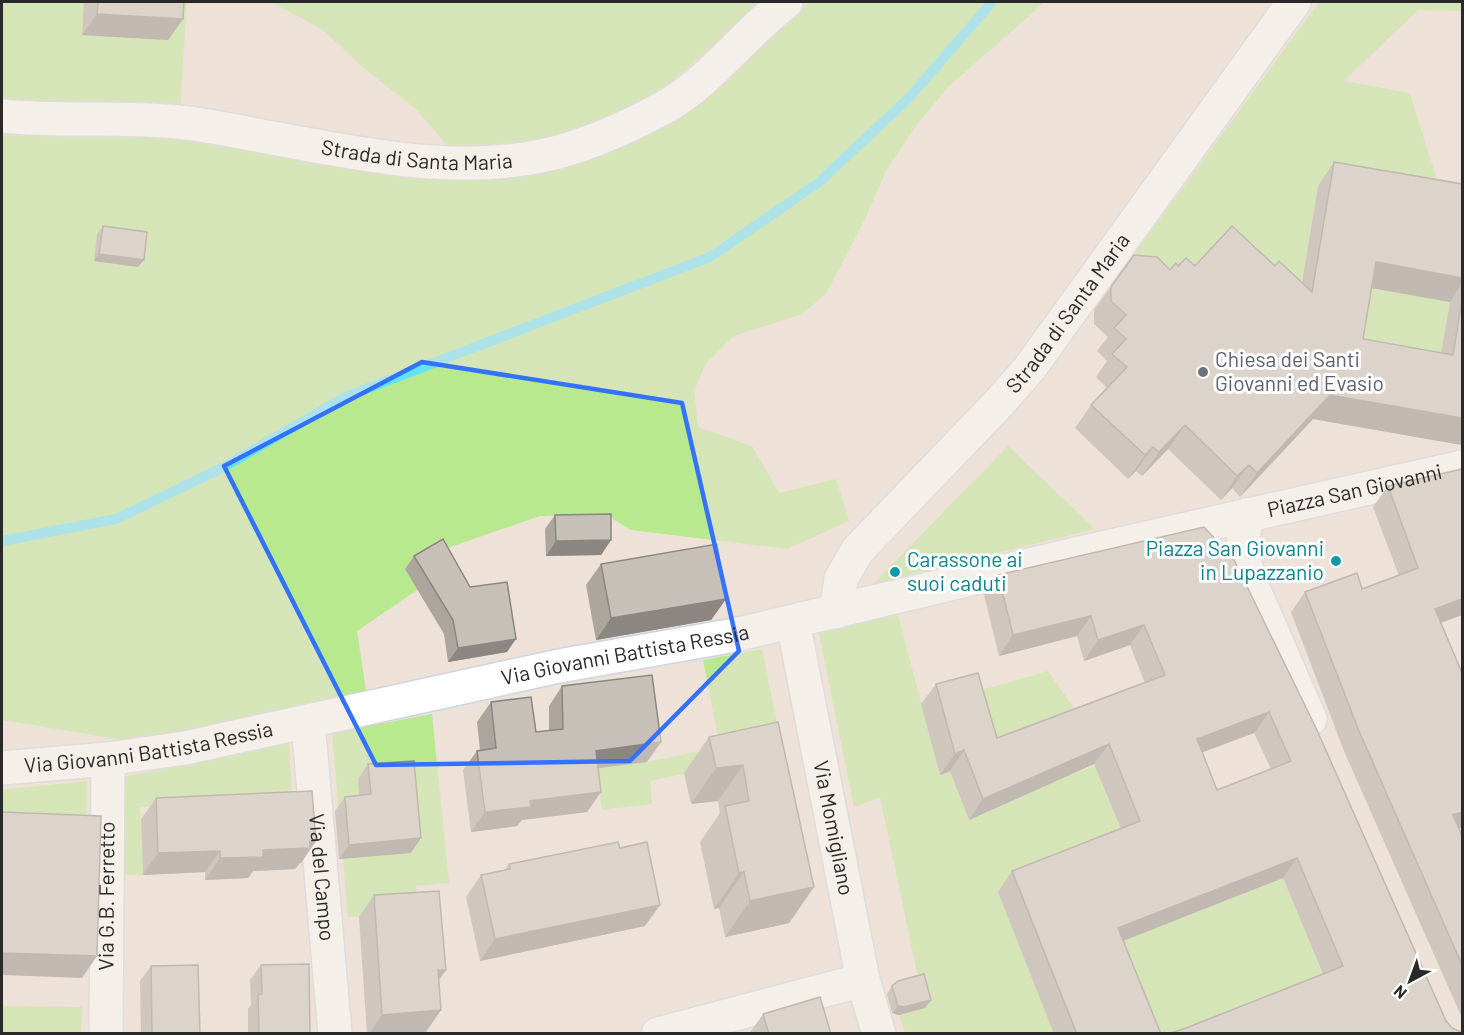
<svg xmlns="http://www.w3.org/2000/svg" width="1464" height="1035" viewBox="0 0 1464 1035" font-family="Barlow,sans-serif">
<style>
.green{fill:#b9e98f}
.lines{fill:none;stroke-linecap:round;stroke-linejoin:round}
.stream{stroke:#60e4fa;stroke-width:10}
.minor-casing{stroke:#ced4e3;stroke-width:36}
.tertiary-casing{stroke:#ced4e3;stroke-width:36}
.minor{stroke:#fff;stroke-width:33}
.tertiary{stroke:#fff;stroke-width:33}
.wall{fill:#aba59e;fill-rule:evenodd}
.shaded-wall{fill:#8b8681}
.building{fill:#c7c0b8;stroke:#8b8681;stroke-width:1.5;fill-rule:evenodd}
.marked{fill:none;stroke:#3372ff;stroke-width:4.5;stroke-linejoin:round}
.worship-dot{fill:#6b7280;stroke:#fff;stroke-width:2}
.culture-dot{fill:#0f9aa8;stroke:#fff;stroke-width:2}
.labels{text-anchor:middle;stroke-width:6;stroke-linejoin:round;paint-order:stroke}
.street-label{font-size:21px;fill:#292929;stroke:#fff}
.worship-label{font-size:21px;fill:#5b616d;stroke:#fff;text-anchor:start}
.culture-label{font-size:21px;fill:#0d838f;stroke:#fff;text-anchor:end}
</style>
<rect width="100%" height="100%" fill="#ede1d8"/>
<g class="green">
<path d="M2,2H187L180,109L2,106Z"/>
<path d="M271,2H763L659,93L611,117L566,134L524,144L451,150L415,108L367,71L323,30Z"/>
<path d="M810,2H1045L949,86L916,126L886,171L865,219L826,294L802,314L734,336L706,363L694,391L698,427L752,446L779,493L836,479L849,521L787,549L631,530L606,515L540,516L433,553L417,590L357,631L366,691L150,739H117L2,720V128L93,130L222,143L350,169L423,175L529,171L778,29Z"/>
<path d="M1319,2H1462V11L1418,10L1344,81L1410,93L1441,193L1318,186L1287,367L1178,290L1140,281L1116,279Z"/>
<path d="M1360,286L1450,302L1437,378L1346,362Z"/>
<path d="M1008,446L1095,529L873,584Z"/>
<path d="M898,615L940,774L950,771L1071,775L1095,765L1126,842L1054,1033H905L899,1015L919,982L880,797L854,807L819,633Z"/>
<path d="M762,649L783,752L650,781L652,804L602,810L597,768L647,762L720,747L703,660Z"/>
<path d="M1048,671L1084,722L997,754L978,691Z"/>
<path d="M432,714L449,883L416,886L418,913L348,917L332,733Z"/>
<path d="M289,743L292,801L140,807L143,875H122L123,777Z"/>
<path d="M87,781L86,838L2,835V790Z"/>
<path d="M1283,878L1328,987L1210,1033H1138L1104,948Z"/>
<path d="M2,1006L82,1007L81,1033H2Z"/>
</g>
<g class="lines">
<path class="stream" d="M2,541L116,519L222,468L345,397L710,257L818,183L908,99L992,2"/>
<g class="minor-casing">
<g id="minor">
<path id="s1" d="M2,116C60,122 119,116 178,122C210,125 240,132 272,138C361,154 455,175 546,155C586,146 626,128 663,108C708,84 745,33 786,2"/>
<path id="s2" d="M836,612L841,579L857,551L998,404L1029,369L1294,2"/>
<path id="s3" d="M308,722L335,1034"/>
<path id="s4" d="M106,1034L108,759"/>
<path d="M658,1034L863,980"/>
</g>
</g>
<g class="tertiary-casing">
<g id="tertiary">
<path d="M1246,515L1243,547L1247,574L1310,719"/>
<path id="s5" d="M793,622L863,980L879,1034"/>
<path id="s6" d="M2,768L108,759L185,748L559,666L735,635L1080,553L1462,467"/>
</g>
</g>
<use href="#minor" class="minor"/>
<use href="#tertiary" class="tertiary"/>
</g>
<g class="wall">
<path d="M84,2H184L183,19L168,40L82,35Z"/>
<path d="M1334,162L1462,184V445L1313,419L1240,497L1232,488L1221,500L1168,449L1142,476L1136,471L1128,479L1075,428L1091,405L1107,388L1096,377L1107,361L1097,351L1108,337L1094,324V310L1134,255L1170,270L1178,266H1275L1302,282L1318,186ZM1372,288L1450,302L1441,353L1363,339Z"/>
<path d="M103,226L138,267L94,261L97,234Z"/>
<path d="M1462,469V615L1441,623L1462,673V827L1459,828L1462,836V1018L1344,751L1291,612L1305,592L1362,589L1399,576L1373,507L1388,486Z"/>
<path d="M555,515L611,540L601,555L546,556L545,529Z"/>
<path d="M1204,527L1446,1021L1186,1028L1323,974L1283,878L1124,941L1161,1034H1054L998,892L1012,871L1121,829L1094,764L969,820L950,771L940,775L921,704L936,684L997,738L1145,683L1130,645L1084,661L1077,636L999,656L984,595L998,575ZM1254,733L1271,769L1217,790L1202,752Z"/>
<path d="M414,556L507,652L448,662L444,634L405,569Z"/>
<path d="M601,564L726,599L711,620L596,640L586,585Z"/>
<path d="M562,686L647,762L598,768L601,792L587,812L522,820L517,826L471,832L463,770L477,751L480,750L477,722L491,702L536,732L549,730V706Z"/>
<path d="M778,722L814,887L789,923L725,937L719,908L714,909L700,842L720,813L718,801L691,804L684,773L709,737Z"/>
<path d="M368,764L411,853L339,859L335,811L345,797L359,795L358,779Z"/>
<path d="M156,798L316,841L301,863H300L295,869L253,871L248,878L205,880V872L143,875L141,819Z"/>
<path d="M620,848L645,926L480,961L466,897L481,875L505,870L509,864Z"/>
<path d="M374,895L446,970L439,980L426,1032L404,1034H367L359,917Z"/>
<path d="M261,965L310,1034H248V1009L251,1005L250,980Z"/>
<path d="M151,966L200,1034H141L140,981Z"/>
<path d="M892,986L925,1008L899,1015L892,1013L887,994Z"/>
<path d="M763,1014L831,1034H749Z"/>
</g>
<g class="shaded-wall">
<path d="M97,14L183,19L168,40L82,35Z"/>
<path d="M99,254L144,260L138,267L94,261Z"/>
<path d="M1376,262L1462,278V283L1450,302L1360,286Z"/>
<path d="M1330,395L1462,418V445L1313,419L1240,497L1257,473Z"/>
<path d="M1185,425L1168,449L1142,476L1159,452Z"/>
<path d="M1153,447L1136,471L1128,479L1145,455Z"/>
<path d="M1249,465L1232,488L1221,500L1237,476Z"/>
<path d="M611,540L601,555L546,556L556,541Z"/>
<path d="M726,599L711,620L596,640L611,618Z"/>
<path d="M1462,599V615L1421,630L1435,609Z"/>
<path d="M1091,616L1077,636L999,656L1013,635Z"/>
<path d="M1144,625L1130,645L1084,661L1098,640Z"/>
<path d="M516,639L507,652L448,662L458,648Z"/>
<path d="M1269,712L1254,733L1182,760L1197,739Z"/>
<path d="M661,742L647,762L582,770L596,751Z"/>
<path d="M1109,744L1094,764L969,820L983,799Z"/>
<path d="M964,750L950,771L940,775L955,754Z"/>
<path d="M743,765L718,801L691,804L716,768Z"/>
<path d="M601,792L587,812L522,820L517,826L471,832L485,812L530,801Z"/>
<path d="M1462,812V827L1439,836L1453,815Z"/>
<path d="M421,838L411,853L339,859L349,845Z"/>
<path d="M316,841L301,863H300L295,869L253,871L248,878L205,880L220,858L263,850Z"/>
<path d="M220,851L205,872L143,875L158,853Z"/>
<path d="M1297,858L1283,878L1104,948L1118,928Z"/>
<path d="M744,872L719,908L714,909L739,873Z"/>
<path d="M814,887L789,923L725,937L750,901Z"/>
<path d="M660,905L645,926L480,961L495,939Z"/>
<path d="M2,953L97,956L82,978L2,975Z"/>
<path d="M438,970H446L431,991Z"/>
<path d="M931,1000L925,1008L899,1015L892,1013L898,1006Z"/>
<path d="M441,1010L426,1032L404,1034H369L382,1015Z"/>
</g>
<g class="building">
<path d="M98,2H184L183,19L97,14Z"/>
<path d="M1334,162L1462,184V278L1376,262L1363,339L1453,355L1462,300V418L1330,395L1257,473L1249,465L1237,476L1185,425L1159,452L1153,447L1145,455L1091,405L1127,367L1112,354L1126,339L1114,328L1126,315L1111,301V287L1134,255L1157,257L1170,270L1176,263L1178,266L1186,258L1195,266L1232,226L1275,266L1279,261L1312,292Z"/>
<path d="M103,226L147,232L144,260L99,254Z"/>
<path d="M1462,469V599L1435,609L1462,673V812L1453,815L1462,836V965L1359,731L1305,592L1357,573L1362,589L1418,568L1388,486Z"/>
<path d="M611,514V540L556,541L555,515Z"/>
<path d="M1204,527L1234,560L1316,728L1446,1021L1452,1028L1461,1032H1462V1034H1168L1186,1028L1343,966L1297,858L1118,928L1161,1034H1077L1012,871L1140,821L1109,744L983,799L964,750L955,754L936,684L978,673L997,738L1165,675L1144,625L1098,640L1091,616L1013,635L998,575ZM1269,712L1291,761L1217,790L1197,739Z"/>
<path d="M443,539L470,587L507,582L516,639L458,648L453,620L414,556Z"/>
<path d="M717,544L726,599L611,618L601,564Z"/>
<path d="M652,675L661,742L596,751L601,792L530,801L531,807L485,812L477,751L496,748L491,702L531,697L536,732L563,729L562,686Z"/>
<path d="M778,722L814,887L750,901L744,872L739,873L725,806L749,801L743,765L716,768L709,737Z"/>
<path d="M414,761L421,838L349,845L345,797L371,794L368,764Z"/>
<path d="M312,791L316,841L310,842V848L263,850V857L220,858V851L158,853L156,798Z"/>
<path d="M2,812L101,816L97,956L2,953Z"/>
<path d="M618,842L620,848L647,842L660,905L495,939L481,875L510,869L509,864Z"/>
<path d="M439,891L446,970H438L441,1010L382,1015L374,895Z"/>
<path d="M309,964L310,1034H259L258,995L262,994L261,965Z"/>
<path d="M198,965L200,1034H152L151,966Z"/>
<path d="M924,974L931,1000L904,1007L898,1006L892,986L898,981Z"/>
<path d="M820,997L831,1034H769L763,1014Z"/>
</g>
<path d="M0 0H1464V1035H0ZM422,362L682,403L739,651L630,761L376,765L224,466Z" fill="#ede1d8" fill-opacity=".55" fill-rule="evenodd"/>
<path class="marked" d="M422,362L682,403L739,651L630,761L376,765L224,466Z"/>
<circle class="worship-dot" cx="1203" cy="372" r="6"/>
<g class="culture-dot">
<circle cx="1336" cy="561" r="6"/>
<circle cx="895" cy="572" r="6"/>
</g>
<g class="labels">
<g class="street-label">
<text dy="7" stroke="none"><textPath href="#s1" startOffset="418">Strada di Santa Maria</textPath></text>
<text dy="7" stroke="none"><textPath href="#s2" startOffset="384">Strada di Santa Maria</textPath></text>
<text dy="7" stroke="none"><textPath href="#s6" startOffset="1382">Piazza San Giovanni</textPath></text>
<text dy="7" stroke="none"><textPath href="#s6" startOffset="634">Via Giovanni Battista Ressia</textPath></text>
<text dy="7" stroke="none"><textPath href="#s6" startOffset="148">Via Giovanni Battista Ressia</textPath></text>
<text dy="7" stroke="none"><textPath href="#s5" startOffset="210">Via Momigliano</textPath></text>
<text dy="7" stroke="none"><textPath href="#s3" startOffset="156">Via del Campo</textPath></text>
<text dy="7" stroke="none"><textPath href="#s4" startOffset="138">Via G.B. Ferretto</textPath></text>
</g>
<g class="worship-label">
<text x="1215" y="367">Chiesa dei Santi<tspan x="1215" dy="24">Giovanni ed Evasio</tspan></text>
</g>
<g class="culture-label">
<text x="1324" y="556">Piazza San Giovanni<tspan x="1324" dy="24">in Lupazzanio</tspan></text>
<text x="907" y="567" text-anchor="start">Carassone ai<tspan x="907" dy="24">suoi caduti</tspan></text>
</g>
</g>
<rect width="1464" height="1035" fill="none" stroke="#292929" stroke-width="6"/>
<g transform="translate(1410 981) rotate(221)" stroke="#ffffff" stroke-width="4.5" paint-order="stroke">
<path d="M0-4.5L10 22L0 15L-10 22Z" fill="#292929"/>
<text y="-9" font-size="16" font-weight="bold" text-anchor="middle" fill="#292929">N</text>
</g>
</svg>
